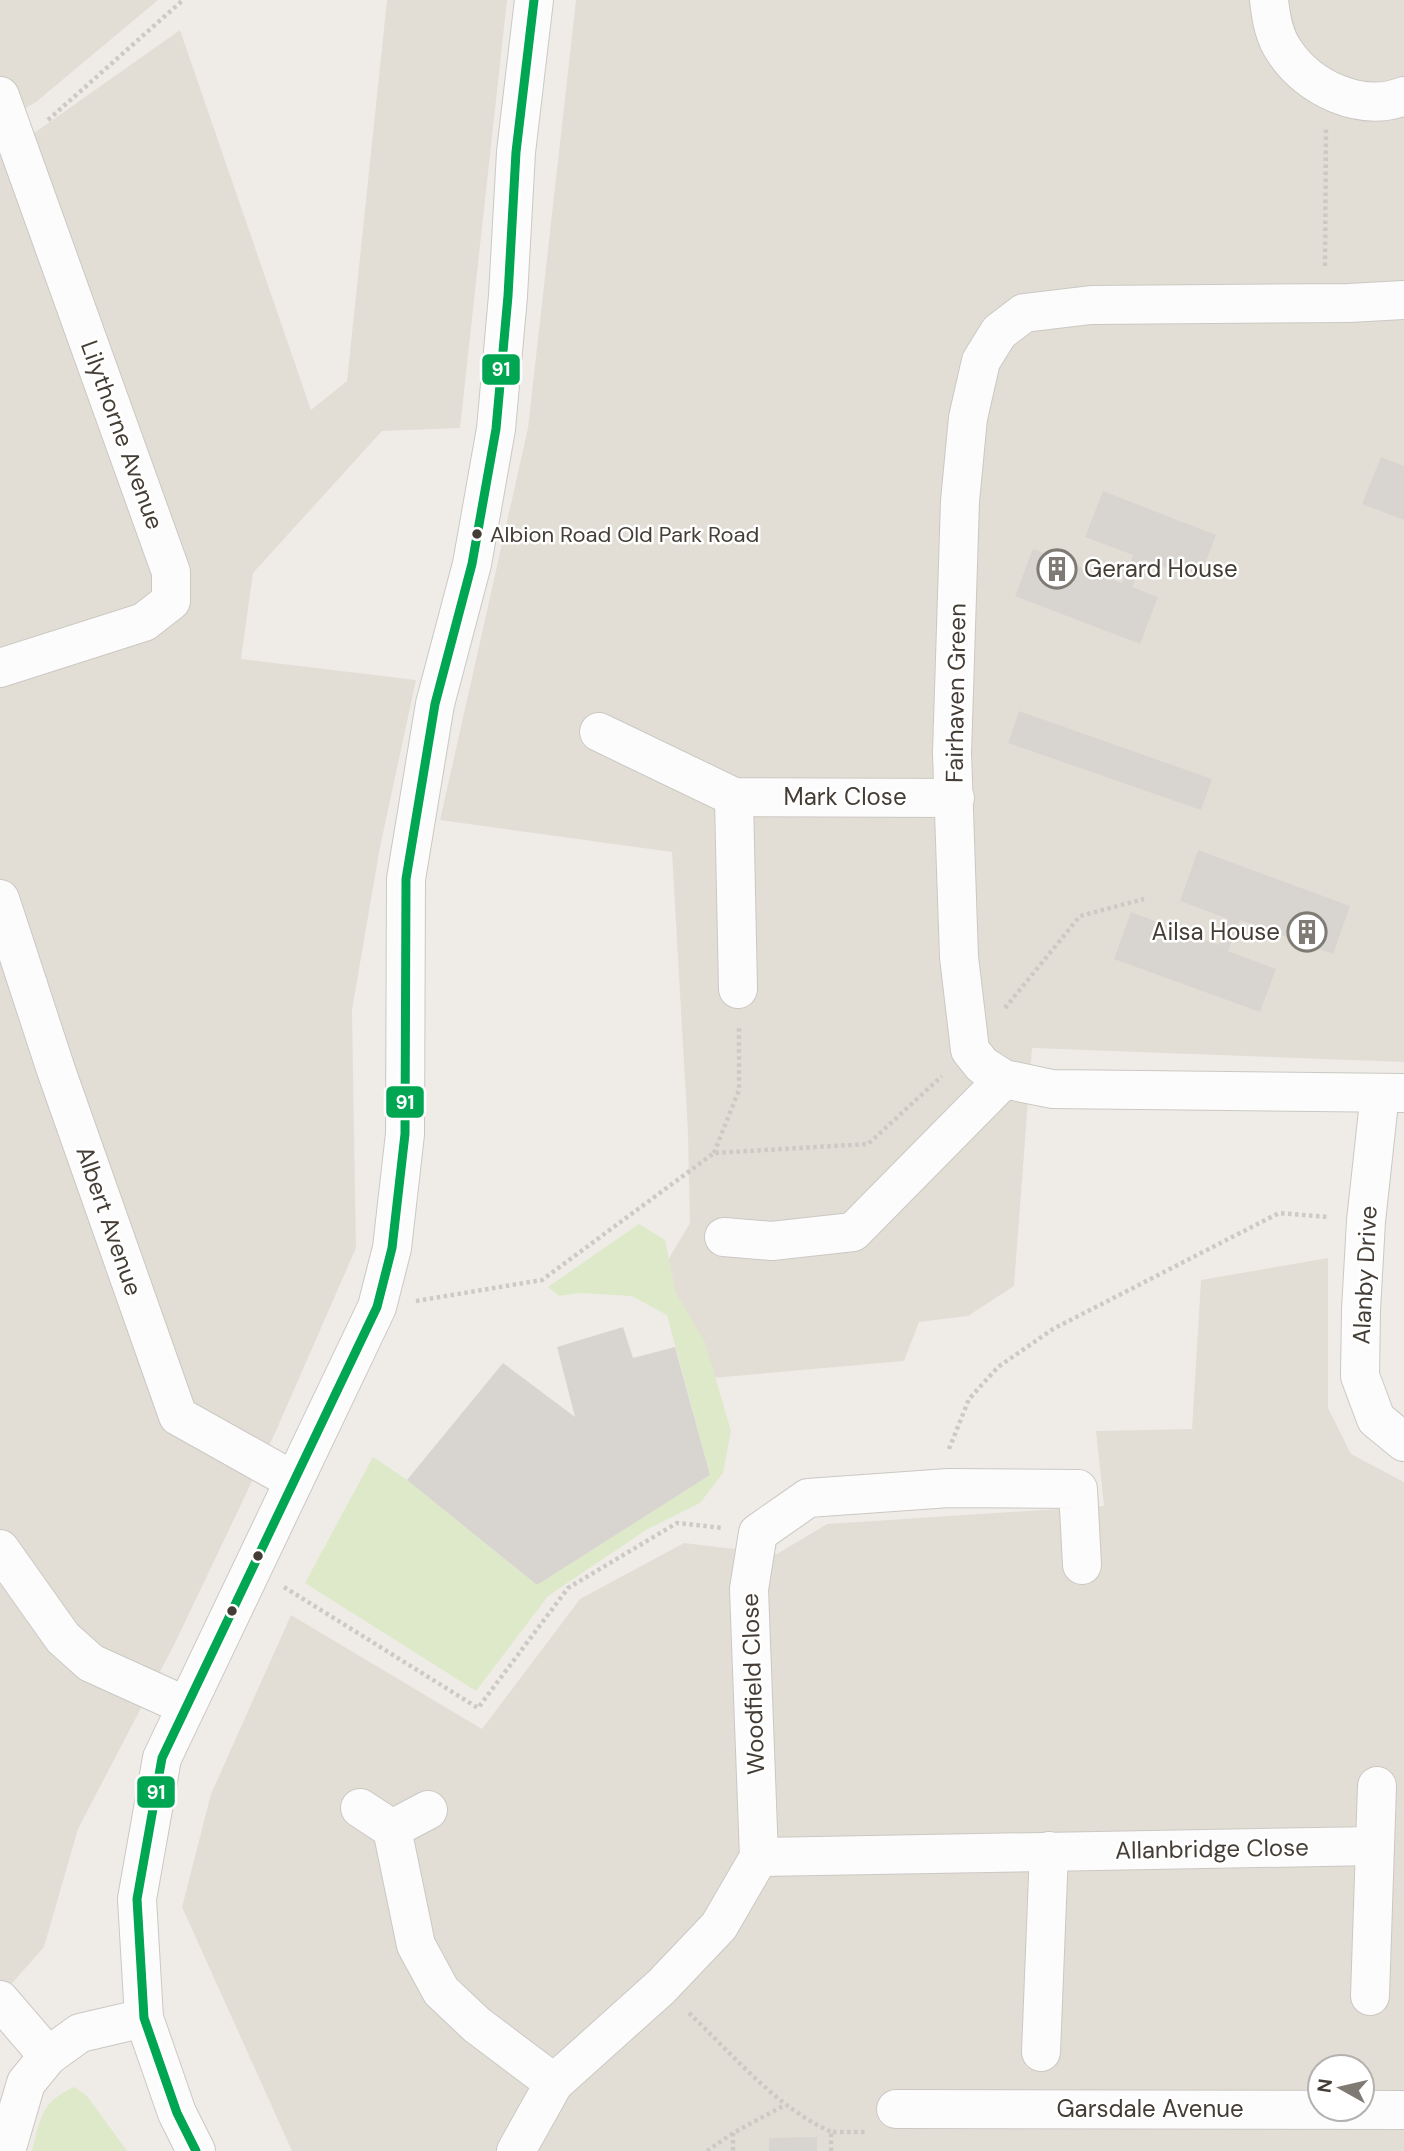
<svg xmlns="http://www.w3.org/2000/svg" width="1404" height="2151" viewBox="0 0 1404 2151" font-family="'DM Sans',sans-serif">
<style>
.residential{fill:#e3ded5;fill-rule:evenodd}
.green{fill:#dde9c8}
.building{fill:#d8d5d0}
.lines{fill:none;stroke-linecap:round;stroke-linejoin:round}
.minor-casing{stroke:#cbc8c4;stroke-width:40}
.path{stroke:#cdcac6;stroke-width:4.5;stroke-dasharray:3.5 3.5;stroke-linecap:butt}
.minor{stroke:#fdfcfc;stroke-width:38}
.bus-1-casing{stroke:#fff;stroke-width:14}
.bus-1{stroke:#00a651;stroke-width:9}
.bus-dot{fill:#443d35;stroke:#fff;stroke-width:2.5}
.labels{text-anchor:middle;stroke-width:5;stroke-linejoin:round;paint-order:stroke}
.bus-label{font-size:22px;fill:#443d35;stroke:#fff;text-anchor:start}
.street-label{font-size:24px;fill:#443d35;stroke:#fff}
.poi-label{font-size:24px;fill:#443d35;stroke:#fff;text-anchor:start}
.line-badge{stroke:#fff;stroke-width:2.5}
.badge-label{font-size:19px;text-anchor:middle;font-weight:bold;fill:#fff}
</style>
<rect width="100%" height="100%" fill="#efece8"/>
<g class="residential">
<path d="M0,0H158L36,102L0,123Z"/>
<path d="M387,0H507L460,428L382,431L253,573L241,659L416,680L380,847L352,1010L356,1248L276,1431L176,1641L78,1829L44,1947L0,1997V157L180,30L311,410L347,381Z"/>
<path d="M576,0H1404V1062L1032,1048L1014,1286L968,1316L919,1322L904,1361L701,1379L662,1270L690,1223L688,1134L672,852L440,820L528,428Z"/>
<path d="M1328,1258V1408L1351,1454L1404,1482V2151H292L182,1907L211,1794L291,1615L482,1729L580,1599L684,1543L777,1554L827,1524L1104,1506L1096,1431L1192,1429L1201,1280ZM1320,2067H1362V2109H1320Z"/>
</g>
<g class="green">
<path d="M639,1224L665,1240L676,1293L705,1342L731,1431L723,1473L700,1503L646,1530L548,1596L476,1691L305,1583L373,1457L407,1480L537,1585L710,1475L667,1315L632,1296L580,1293L559,1296L548,1287Z"/>
<path d="M74,2087L87,2096L127,2151H32C41,2118 40,2103 74,2087Z"/>
</g>
<g class="building">
<path d="M1381,457L1404,466V520L1362,504Z"/>
<path d="M1103,491L1216,535L1199,580L1143,559L1132,587L1158,597L1140,644L1015,596L1033,549L1122,583L1133,555L1085,537Z"/>
<path d="M1019,711L1212,779L1201,810L1008,743Z"/>
<path d="M1198,850L1350,906L1333,954L1240,920L1228,951L1276,969L1260,1012L1114,959L1131,912L1219,945L1228,919L1180,901Z"/>
<path d="M623,1327L633,1358L675,1347L710,1475L537,1585L407,1480L503,1363L575,1417L557,1347Z"/>
<path d="M817,2137V2151H769V2138Z"/>
</g>
<g class="lines">
<g class="minor-casing">
<g id="minor">
<path d="M1269,0C1271,18 1274,37 1285,52C1309,88 1361,113 1404,96"/>
<path d="M0,96L171,572V601L144,622L0,668"/>
<path d="M1404,300L1349,303L1091,305L1024,313L999,332L981,361L968,418L960,501L952,753L959,957L970,1050L982,1065L1004,1079L1052,1089L1404,1093"/>
<path d="M599,732L734,797L955,798"/>
<path d="M734,797L738,989"/>
<path d="M0,899L56,1070L178,1416L294,1481"/>
<path d="M1380,1093L1366,1221L1361,1310L1360,1376L1376,1419L1404,1442"/>
<path d="M724,1237L772,1241L853,1232L1004,1079"/>
<path d="M0,1549L63,1638L91,1663L186,1706"/>
<path d="M360,1808L392,1829"/>
<path d="M428,1810L392,1829L416,1945L441,1991L477,2025L554,2083"/>
<path d="M759,1857L1375,1846"/>
<path d="M1370,1996L1377,1786"/>
<path d="M0,2000L48,2056"/>
<path d="M1041,2052L1049,1851"/>
<path d="M896,2109L1404,2110"/>
<path d="M6,2151L26,2083L48,2056L80,2033L144,2018"/>
<path d="M196,2151L177,2113L144,2018L137,1899L162,1758L377,1307L392,1248L405,1134L406,879L435,704L472,564L496,429L508,296L516,152L534,0"/>
<path d="M516,2151L554,2083L661,1987L719,1926L759,1857L749,1589L758,1533L808,1498L949,1488L1078,1489L1082,1565"/>
</g>
</g>
<g class="path">
<path d="M48,120L183,0"/>
<path d="M1325,266L1326,128"/>
<path d="M1005,1008L1080,916L1144,899"/>
<path d="M714,1153L739,1090V1026"/>
<path d="M416,1301L542,1280L714,1153L868,1144L942,1076"/>
<path d="M949,1449L969,1399L998,1367L1053,1329L1279,1213L1328,1217"/>
<path d="M284,1587L478,1708L568,1588L677,1523L723,1528"/>
<path d="M689,2013C731,2053 779,2110 832,2132"/>
<path d="M733,2133V2151"/>
<path d="M707,2151L733,2133L785,2105"/>
<path d="M831,2151V2132H868"/>
</g>
<use href="#minor" class="minor"/>
<g class="bus-1-casing">
<path id="bus-1" d="M196,2151L177,2113L144,2018L137,1899L162,1758L377,1307L392,1248L405,1134L406,879L435,704L472,564L496,429L508,296L516,152L534,0"/>
</g>
<use href="#bus-1" class="bus-1"/>
</g>
<defs>
<g id="building-ring" transform="scale(2.0125)"><circle r="9.5" fill="#fff" stroke="#807a74" stroke-width="1.5"/><path d="M-4-6H4V6H1V3H-1V6H-4ZM-2.5-4.3h1.7v1.8h-1.7ZM.8-4.3h1.7v1.8H.8ZM-2.5-1h1.7V.8h-1.7ZM.8-1h1.7V.8H.8Z" fill="#807a74"/></g>
</defs>
<g fill-rule="evenodd">
<use href="#building-ring" x="1057" y="569"/>
<use href="#building-ring" x="1307" y="932"/>
</g>
<g class="bus-dot">
<circle cx="477" cy="534" r="6"/>
<circle cx="258" cy="1556" r="6"/>
<circle cx="232" cy="1611" r="6"/>
</g>
<g class="labels">
<g class="bus-label">
<text x="490" y="542">Albion Road Old Park Road</text>
</g>
<g class="street-label">
<text transform="translate(122 435) rotate(70)" y="8">Lilythorne Avenue</text>
<text transform="translate(956 693) rotate(-89)" y="8">Fairhaven Green</text>
<text x="845" y="805">Mark Close</text>
<text transform="translate(109 1221) rotate(71)" y="8">Albert Avenue</text>
<text transform="translate(1365 1275) rotate(-87)" y="8">Alanby Drive</text>
<text transform="translate(753 1684) rotate(-92)" y="8">Woodfield Close</text>
<text transform="translate(1212 1849) rotate(-1)" y="8">Allanbridge Close</text>
<text x="1150" y="2117">Garsdale Avenue</text>
</g>
<g class="poi-label">
<text x="1084" y="577">Gerard House</text>
<text x="1280" y="940" text-anchor="end">Ailsa House</text>
</g>
</g>
<g class="line-badge">
<rect x="481" y="353" width="40" height="33" rx="7" fill="#00a651"/>
<rect x="385" y="1085" width="40" height="34" rx="7" fill="#00a651"/>
<rect x="136" y="1775" width="40" height="34" rx="7" fill="#00a651"/>
</g>
<g class="badge-label">
<text x="501" y="376">91</text>
<text x="405" y="1109">91</text>
<text x="156" y="1799">91</text>
</g>
<g transform="translate(1341 2088) rotate(278)"><circle r="33" fill="#ffffff" stroke="#b4b1ae" stroke-width="2"/>
<path d="M0-5L12 26L0 18L-12 26Z" fill="#807a74"/>
<text y="-10" font-size="19" font-weight="bold" text-anchor="middle" fill="#443d35">N</text>
</g>
</svg>
